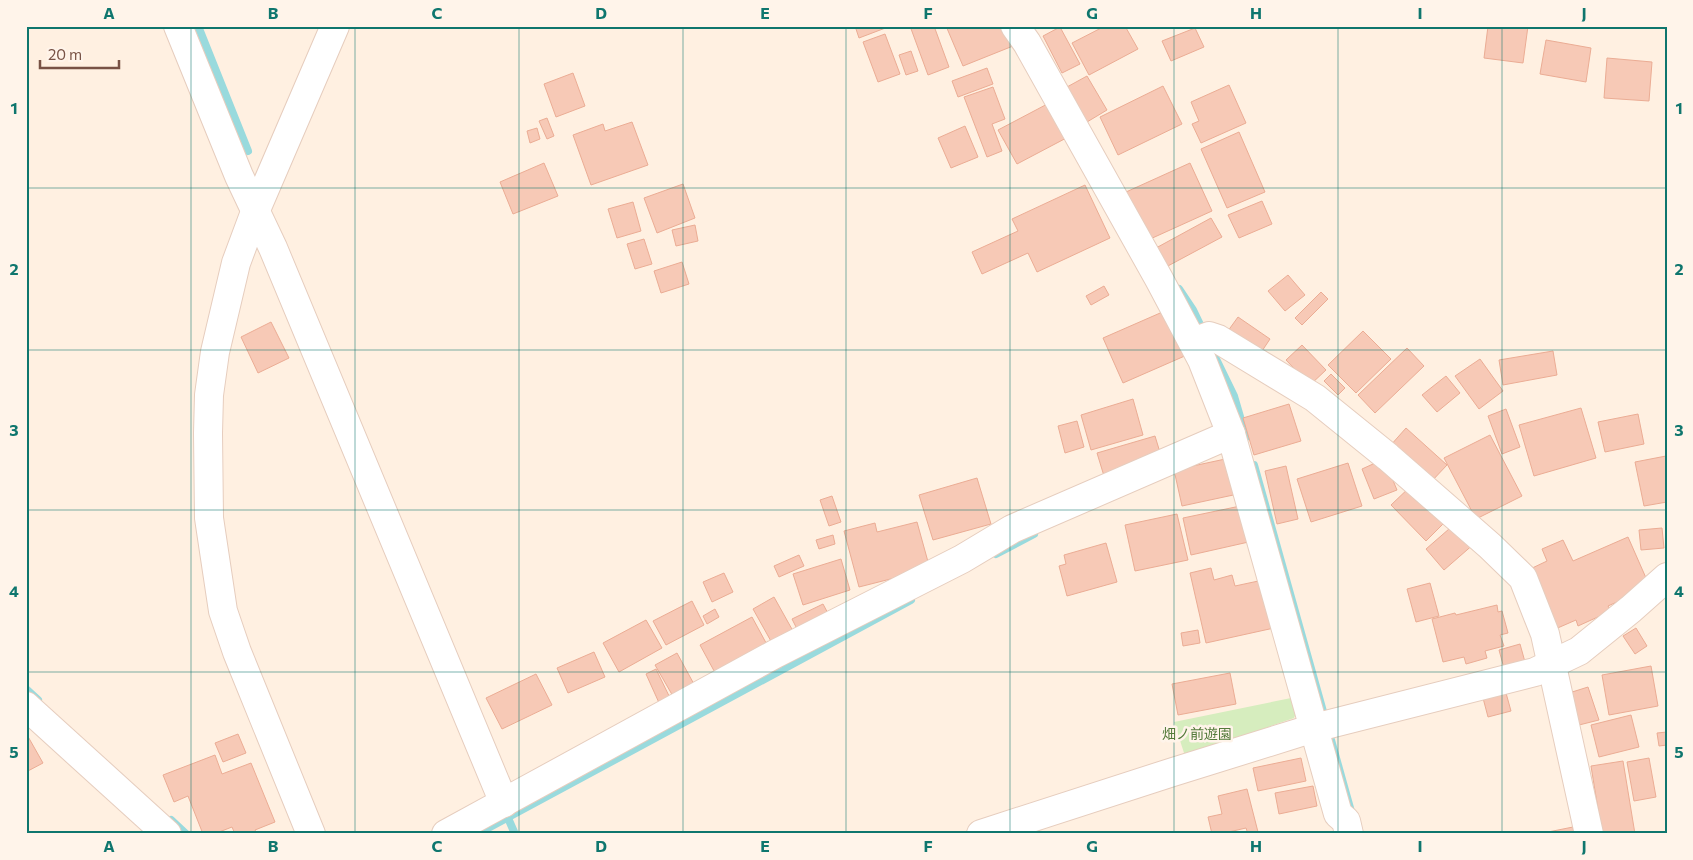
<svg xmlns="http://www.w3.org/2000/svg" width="1693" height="860" viewBox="0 0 1693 860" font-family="Commissioner,'Noto Sans JP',sans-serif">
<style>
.green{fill:#d6edbe}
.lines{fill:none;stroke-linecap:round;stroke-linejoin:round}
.stream{stroke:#99dadd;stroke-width:8}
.building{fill:#f7c9b6;stroke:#ebac94}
.minor-casing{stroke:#e6cdbe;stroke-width:30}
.minor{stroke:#fff;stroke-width:28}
.grid{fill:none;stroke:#0f766e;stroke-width:1;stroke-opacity:0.55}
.labels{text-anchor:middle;stroke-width:5;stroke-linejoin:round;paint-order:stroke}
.park-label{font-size:14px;fill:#537a3a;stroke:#fff4ea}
.neatline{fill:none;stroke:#0f766e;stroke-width:2}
.grid-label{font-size:16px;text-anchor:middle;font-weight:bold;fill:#0f766e}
</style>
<rect width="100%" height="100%" fill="#fff0e1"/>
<path class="green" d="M1296,697L1298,708L1294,718L1185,756L1174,722Z"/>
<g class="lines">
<g class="stream">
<path d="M198,26L248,151"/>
<path d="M1179,289L1193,310L1204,333"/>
<path d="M1215,357L1234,396L1246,437"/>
<path d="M1254,465L1352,815"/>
<path d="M996,554L1034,534"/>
<path d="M26,689L38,700"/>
<path d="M508,815V818L515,834"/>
<path d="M171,820L186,834"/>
<path d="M477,834L911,600"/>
</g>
</g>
<g class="building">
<path d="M855,26H888V27L859,38Z"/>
<path d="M910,26H934L949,67L928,75Z"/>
<path d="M946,26H1005L1013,46L963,66Z"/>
<path d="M1105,26H1125L1138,49L1089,75L1072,43Z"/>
<path d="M1488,26H1528L1523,63L1484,58Z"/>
<rect x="1632" y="26" width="35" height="2"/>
<path d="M1060,27L1080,64L1062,73L1043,36Z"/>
<path d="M1195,28L1204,47L1171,61L1162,41Z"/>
<path d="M885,34L900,74L878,82L863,42Z"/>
<path d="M1546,40L1591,48L1586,82L1540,74Z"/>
<path d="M911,51L918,71L906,75L899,55Z"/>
<path d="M1607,58L1652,62L1649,101L1604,98Z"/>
<path d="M987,68L993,84L958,97L952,81Z"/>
<path d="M573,73L585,106L556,117L544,84Z"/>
<path d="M1087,76L1107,110L1087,122L1067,87Z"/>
<path d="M1229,85L1246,123L1201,143L1192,124L1199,121L1191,102Z"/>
<path d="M1163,86L1182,124L1118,155L1100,117Z"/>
<path d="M993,87L1005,119L992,124L1002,151L987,157L964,97Z"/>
<path d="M1053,101L1072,135L1017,164L998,130Z"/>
<path d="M547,118L554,136L547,139L539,121Z"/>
<path d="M632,122L648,165L591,185L573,135L603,124L605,131Z"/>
<path d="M965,126L978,157L951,168L938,138Z"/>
<path d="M537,128L540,139L530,143L527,131Z"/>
<path d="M1239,132L1265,192L1227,208L1201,149Z"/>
<path d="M544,163L558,196L513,214L500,182Z"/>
<path d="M1190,163L1212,211L1148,240L1126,192Z"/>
<path d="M683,184L695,218L657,233L644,198Z"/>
<path d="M1085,185L1110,238L1037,272L1028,253L982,274L972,252L1018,231L1012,219Z"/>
<path d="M1262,201L1272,224L1239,238L1228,215Z"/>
<path d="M633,202L641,231L617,238L608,209Z"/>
<path d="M1211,218L1222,237L1166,267L1156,248Z"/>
<path d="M695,225L698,241L676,246L672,230Z"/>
<path d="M644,239L652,264L635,269L627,244Z"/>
<path d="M682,262L689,284L661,293L654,271Z"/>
<path d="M1288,275L1305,295L1285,311L1268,291Z"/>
<path d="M1104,286L1109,295L1091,305L1086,296Z"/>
<path d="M1321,292L1328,299L1302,325L1295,318Z"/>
<path d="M1167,310L1187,355L1123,383L1103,338Z"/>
<path d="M1238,317L1270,339L1258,357L1225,335Z"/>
<path d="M271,322L289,358L258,373L241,337Z"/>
<path d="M1363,331L1391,359L1356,393L1328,365Z"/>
<path d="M1302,345L1326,370L1310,385L1286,360Z"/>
<path d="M1407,348L1424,366L1375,413L1358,395Z"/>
<path d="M1553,351L1557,375L1503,385L1499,360Z"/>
<path d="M1480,359L1503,391L1479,409L1455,376Z"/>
<path d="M1331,374L1345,388L1338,395L1324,381Z"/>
<path d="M1446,376L1460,393L1437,412L1422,395Z"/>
<path d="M1133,399L1143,435L1091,450L1081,415Z"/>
<path d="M1289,404L1301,441L1254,455L1243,418Z"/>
<path d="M1581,408L1596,458L1534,476L1519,425Z"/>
<path d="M1506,409L1520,447L1502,454L1488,416Z"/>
<path d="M1638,414L1644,444L1605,452L1598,422Z"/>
<path d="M1077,421L1084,447L1065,453L1058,426Z"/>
<path d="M1406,428L1447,465L1430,483L1390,446Z"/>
<path d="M1490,435L1522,496L1476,519L1444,458Z"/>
<path d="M1155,436L1162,459L1104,476L1097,453Z"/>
<path d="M1666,456L1667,502L1644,506L1635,462Z"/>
<path d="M1230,458L1238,494L1182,506L1174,470Z"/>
<path d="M1384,459L1397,490L1374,499L1362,469Z"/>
<path d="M1348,463L1362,506L1311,522L1297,479Z"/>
<path d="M1286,466L1298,519L1277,524L1265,471Z"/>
<path d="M977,478L991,524L933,540L919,495Z"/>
<path d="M1413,484L1448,519L1426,541L1391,505Z"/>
<path d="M832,496L841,522L829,526L820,500Z"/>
<path d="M1245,505L1253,541L1191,555L1183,518Z"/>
<path d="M1177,514L1188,560L1135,571L1125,525Z"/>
<path d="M917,522L930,569L859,587L844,531L875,523L877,532Z"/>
<path d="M1457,522L1475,543L1444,570L1426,549Z"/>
<path d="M1662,528L1664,548L1641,550L1639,530Z"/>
<path d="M833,535L835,544L819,549L816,540Z"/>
<path d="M1628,537L1650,587L1608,606L1611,611L1578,626L1576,620L1553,630L1526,571L1547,561L1542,549L1563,540L1573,561Z"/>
<path d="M1106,543L1117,582L1067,596L1059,566L1066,564L1064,555Z"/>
<path d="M799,555L804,566L779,577L774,566Z"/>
<path d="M841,559L850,590L803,605L793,574Z"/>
<path d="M1211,568L1214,580L1232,575L1235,586L1263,580L1274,628L1206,643L1190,573Z"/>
<path d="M724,573L733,592L712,602L703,582Z"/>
<path d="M1430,583L1439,616L1416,622L1407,589Z"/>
<path d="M774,597L793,631L772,643L753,609Z"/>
<path d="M692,601L704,625L666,645L653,621Z"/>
<path d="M823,604L831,619L800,635L792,619Z"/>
<path d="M1497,605L1498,612L1502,611L1508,633L1500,635L1504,646L1485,651L1487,658L1466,664L1464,657L1443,662L1432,619L1455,613L1456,615Z"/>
<path d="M715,609L719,617L707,624L703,616Z"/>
<path d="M752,617L771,652L719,680L700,645Z"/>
<path d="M646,620L662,648L619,672L603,643Z"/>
<path d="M1636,628L1647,646L1635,654L1623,636Z"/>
<path d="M1198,630L1200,643L1183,646L1181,633Z"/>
<path d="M1520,644L1525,662L1504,668L1499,650Z"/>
<path d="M594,652L605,677L568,693L557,668Z"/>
<path d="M677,653L695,686L674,698L655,665Z"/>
<path d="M1651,666L1658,706L1609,715L1602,675Z"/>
<path d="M656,669L671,700L660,705L646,674Z"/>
<path d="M1230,673L1236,704L1178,715L1172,684Z"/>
<path d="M536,674L552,705L502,729L486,698Z"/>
<path d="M1588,687L1599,720L1579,725L1569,693Z"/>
<path d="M1506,693L1511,711L1488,717L1483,698Z"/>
<path d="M1631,715L1639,747L1599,757L1591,725Z"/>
<path d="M1667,732V745L1659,746L1657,733Z"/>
<path d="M26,733L43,763L26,772Z"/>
<path d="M238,734L246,753L223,762L215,743Z"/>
<path d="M215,755L222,774L251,763L275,822L255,830L257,834H235L232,827L214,834H203L188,796L174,802L163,775Z"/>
<path d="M1301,758L1306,781L1258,791L1253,768Z"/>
<path d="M1649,758L1656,797L1634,801L1627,762Z"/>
<path d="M1623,761L1635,834H1602L1591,766Z"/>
<path d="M1313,786L1317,806L1279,814L1275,793Z"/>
<path d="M1247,789L1258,832L1248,834L1246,828L1220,834H1212L1208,817L1222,814L1218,796Z"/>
<path d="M1573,827L1574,834H1549L1548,832Z"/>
</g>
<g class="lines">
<g class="minor-casing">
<g id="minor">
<path d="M178,26L239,176L273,248L504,803"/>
<path d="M1015,26L1027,43L1159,279L1202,360L1231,434L1338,814L1346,821L1349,834"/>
<path d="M1193,342L1209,336L1218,339L1315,398L1388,457L1490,546L1523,578L1545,634L1589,834"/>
<path d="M26,706L167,834"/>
<path d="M311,834L237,652L223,611L209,518L208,433L209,395L215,352L236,263L255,212L335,26"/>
<path d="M446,834L775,654L962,559L1012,529L1231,434"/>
<path d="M981,834L1173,772L1314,728L1535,672L1579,651L1631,609L1667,577"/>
</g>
</g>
<use href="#minor" class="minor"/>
</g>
<path class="grid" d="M191,26V834M355,26V834M519,26V834M683,26V834M846,26V834M1010,26V834M1174,26V834M1338,26V834M1502,26V834M26,188H1667M26,350H1667M26,510H1667M26,672H1667"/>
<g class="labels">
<g class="park-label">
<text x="1197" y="739">畑ノ前遊園</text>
</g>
</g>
<rect width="1693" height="860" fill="none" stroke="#fff4ea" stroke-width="55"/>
<path d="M40 60v8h79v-8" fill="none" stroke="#785245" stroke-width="2.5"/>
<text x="48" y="60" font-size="15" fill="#785245" stroke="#fff4ea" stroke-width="4" paint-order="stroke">20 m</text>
<rect x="28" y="28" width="1638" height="804" class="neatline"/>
<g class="grid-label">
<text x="109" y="19">A</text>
<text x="273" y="19">B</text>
<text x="437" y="19">C</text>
<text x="601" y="19">D</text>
<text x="765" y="19">E</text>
<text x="928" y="19">F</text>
<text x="1092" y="19">G</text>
<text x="1256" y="19">H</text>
<text x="1420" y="19">I</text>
<text x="1584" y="19">J</text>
<text x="14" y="114">1</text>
<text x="1679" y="114">1</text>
<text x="14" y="275">2</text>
<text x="1679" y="275">2</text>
<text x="14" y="436">3</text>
<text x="1679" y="436">3</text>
<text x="14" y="597">4</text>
<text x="1679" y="597">4</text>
<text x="14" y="758">5</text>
<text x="1679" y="758">5</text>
<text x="109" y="852">A</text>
<text x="273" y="852">B</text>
<text x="437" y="852">C</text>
<text x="601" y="852">D</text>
<text x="765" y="852">E</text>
<text x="928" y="852">F</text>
<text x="1092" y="852">G</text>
<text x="1256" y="852">H</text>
<text x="1420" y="852">I</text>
<text x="1584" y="852">J</text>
</g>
</svg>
